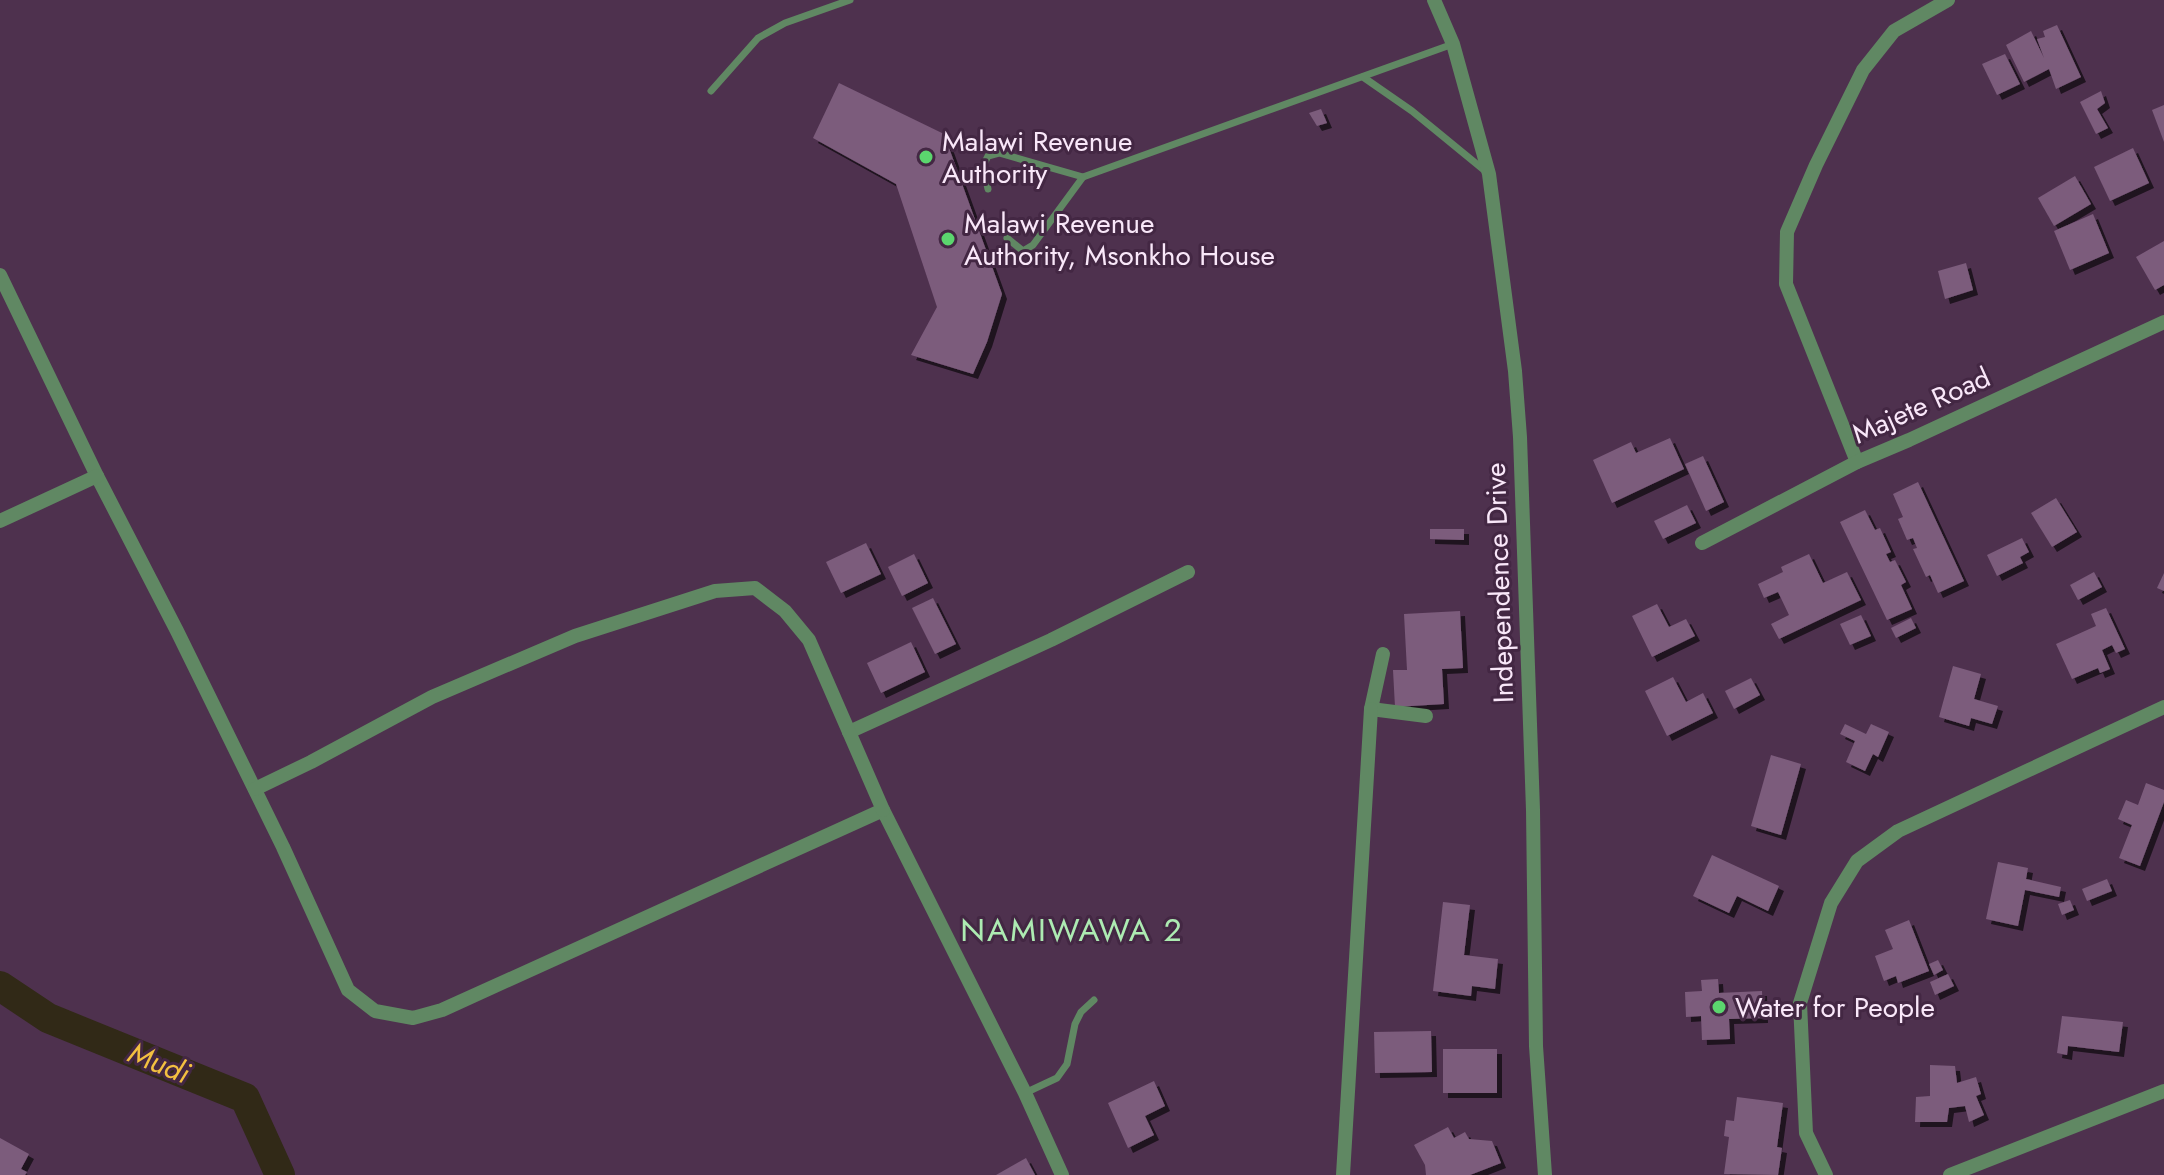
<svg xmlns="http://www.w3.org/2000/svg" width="2164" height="1175" viewBox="0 0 2164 1175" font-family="Jost,sans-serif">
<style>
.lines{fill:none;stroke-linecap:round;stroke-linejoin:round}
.river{stroke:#312917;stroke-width:30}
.building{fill:#7c5c7c;filter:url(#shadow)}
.service{stroke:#608863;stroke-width:7}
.minor{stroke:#608863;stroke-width:14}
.poi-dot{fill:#5bd56e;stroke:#432743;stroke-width:3}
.labels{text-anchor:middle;stroke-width:6;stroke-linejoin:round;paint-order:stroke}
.poi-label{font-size:28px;fill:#f9e7f9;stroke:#432743;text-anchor:start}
.street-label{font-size:28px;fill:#f9e7f9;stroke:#432743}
.water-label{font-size:30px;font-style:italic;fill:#f3c040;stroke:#432743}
.quarter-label{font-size:32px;letter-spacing:2px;fill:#adebb2;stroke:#432743}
</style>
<defs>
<filter id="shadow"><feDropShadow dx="5" dy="5" stdDeviation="0" flood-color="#0009"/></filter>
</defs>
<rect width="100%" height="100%" fill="#4e314e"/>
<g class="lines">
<path class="river" d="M0,986L48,1018L245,1098L280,1175"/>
</g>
<g class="building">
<path d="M2057,25L2081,77L2056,89L2049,69L2024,82L2006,45L2031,31L2044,58L2037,39L2045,37L2043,31Z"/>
<path d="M2005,54L2020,84L1997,95L1982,64Z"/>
<path d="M839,83L944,134L1002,294L987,342L973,374L911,355L937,307L896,184L813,138Z"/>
<path d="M2101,91L2105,103L2097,109L2108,128L2096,134L2080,102Z"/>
<path d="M2164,105V142L2152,110Z"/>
<path d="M1321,109L1327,123L1317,126L1309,113Z"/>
<path d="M2133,148L2149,183L2110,201L2094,167Z"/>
<path d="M2075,176L2091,204L2054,226L2038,198Z"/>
<path d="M2093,214L2109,253L2070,270L2054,231Z"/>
<path d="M2164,241V285L2155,290L2136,257Z"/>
<path d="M1966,263L1973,290L1945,299L1938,271Z"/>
<path d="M1670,438L1684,469L1612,503L1593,460L1631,442L1636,453Z"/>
<path d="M1703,456L1724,502L1706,511L1685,464Z"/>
<path d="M1918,482L1964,581L1938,593L1930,575L1926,577L1913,549L1917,548L1913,538L1907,540L1898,519L1903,517L1893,494Z"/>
<path d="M2056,498L2077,532L2052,547L2031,513Z"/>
<path d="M1687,505L1696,523L1663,539L1654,521Z"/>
<path d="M1865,510L1875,530L1880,528L1891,552L1886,554L1890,562L1895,560L1906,582L1901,585L1912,609L1887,620L1840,522Z"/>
<path d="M1430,529H1464V540L1430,539Z"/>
<path d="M2022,538L2029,552L2020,557L2023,563L1997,576L1987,555Z"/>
<path d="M866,543L881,574L841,593L826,562Z"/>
<path d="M914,554L928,583L902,596L888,567Z"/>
<path d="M1809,554L1823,583L1847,572L1861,600L1779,639L1771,624L1789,615L1778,592L1764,598L1758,584L1783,572L1781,567Z"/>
<path d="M2094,572L2102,587L2078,600L2070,585Z"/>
<path d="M2164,573V591L2157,588Z"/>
<path d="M933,598L956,644L935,654L912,608Z"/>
<path d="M1657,604L1669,627L1686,619L1695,636L1652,657L1632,616Z"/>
<path d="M2106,608L2125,649L2116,653L2112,645L2102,650L2110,669L2100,673L2098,668L2072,679L2056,644L2096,626L2091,614Z"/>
<path d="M1460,611L1463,668L1442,669L1444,704L1395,707L1393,670H1407L1404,614Z"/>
<path d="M1861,615L1871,636L1850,645L1840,624Z"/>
<path d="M1911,618L1916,628L1896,638L1891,628Z"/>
<path d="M911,642L925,672L881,693L867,663Z"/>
<path d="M1953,666L1981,674L1974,699L1998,706L1992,724L1971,718L1969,726L1939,717Z"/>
<path d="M1673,677L1686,702L1703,693L1713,713L1667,736L1645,691Z"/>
<path d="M1751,678L1760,695L1734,709L1725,691Z"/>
<path d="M1845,724L1866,734L1871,724L1889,732L1878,757L1873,754L1865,771L1846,762L1855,741L1840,734Z"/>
<path d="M1771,755L1801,764L1781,835L1751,826Z"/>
<path d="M2146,783L2164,790V802L2140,866L2119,858L2132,825L2118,819L2126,800L2138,805Z"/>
<path d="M1712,855L1779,886L1768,911L1737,896L1729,913L1693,896Z"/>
<path d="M1998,862L2028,868L2026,879L2061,887L2059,897L2025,890L2018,926L1986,919Z"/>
<path d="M2107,879L2112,891L2087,901L2082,889Z"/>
<path d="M2070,900L2074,910L2062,915L2058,904Z"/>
<path d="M1443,902L1470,905L1464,955L1498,959L1495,989L1472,986L1471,996L1433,991Z"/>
<path d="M1909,920L1929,971L1898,983L1896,976L1884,981L1875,956L1893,949L1885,930Z"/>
<path d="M1938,960L1943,970L1934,975L1929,964Z"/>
<path d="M1948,974L1954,986L1935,995L1930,982Z"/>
<path d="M1718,979L1719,993L1762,991L1763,1018L1729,1019L1730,1039L1702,1040L1701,1016L1686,1017L1685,992L1702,991L1701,980Z"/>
<path d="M2062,1016L2123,1022L2119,1052L2068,1046L2067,1055L2057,1053Z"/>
<path d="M1431,1031L1432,1072L1375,1073L1374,1032Z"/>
<rect x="1443" y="1049" width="54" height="44"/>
<path d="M1930,1065L1955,1066L1957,1083L1976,1077L1981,1094L1976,1096L1984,1115L1969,1122L1965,1106L1949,1108L1947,1122H1915L1916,1097L1930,1096Z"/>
<path d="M1154,1081L1165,1106L1145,1116L1154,1135L1128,1148L1108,1103Z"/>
<path d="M1737,1097L1783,1103L1777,1147L1782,1148L1778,1175L1724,1174L1729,1137L1724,1136L1726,1120L1734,1121Z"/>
<path d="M1448,1127L1454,1138L1465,1132L1469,1139L1492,1141L1501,1163L1470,1175H1426L1425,1165L1414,1145Z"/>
<path d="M0,1138L29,1154L21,1169L27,1172L25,1175H0Z"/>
<path d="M1026,1158L1035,1175H996Z"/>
</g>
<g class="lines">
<g class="service">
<path d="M1363,77L1412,111L1484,170"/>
<path d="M711,91L758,38L785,23L850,0"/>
<path d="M1083,177L1453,44"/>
<path d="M988,189L983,166L988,156L999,153L1083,177L1033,245L1023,251L1007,238"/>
<path d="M1025,1093L1057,1078L1067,1064L1075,1024L1081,1012L1094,1000"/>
</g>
<g class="minor">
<path d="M1434,0L1453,44L1489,174L1515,371L1520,437L1533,810L1536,1046L1545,1175"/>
<path d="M0,275L97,476L177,631L283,847L348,990L375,1011L413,1018L442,1010L883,810L1025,1093L1062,1175"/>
<path d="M1857,462L1786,284L1787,232L1816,165L1863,70L1894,31L1948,0"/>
<path d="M0,521L97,476"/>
<path d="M1702,543L1857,462L1909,440L2164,322"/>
<path d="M1383,654L1371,709L1426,716"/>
<path d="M849,732L1051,640L1188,572"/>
<path d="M255,789L311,762L432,697L575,636L715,591L755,588L785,611L809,640L883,810"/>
<path d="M1343,1175L1371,709"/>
<path d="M1826,1175L1806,1133L1800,1003L1831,903L1857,861L1898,831L2164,707"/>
<path d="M1950,1175L2164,1091"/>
</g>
</g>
<g class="poi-dot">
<circle cx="926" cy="157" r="8"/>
<circle cx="948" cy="239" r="8"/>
<circle cx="1719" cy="1007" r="8"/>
</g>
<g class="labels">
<g class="poi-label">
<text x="942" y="151">Malawi Revenue<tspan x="942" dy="32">Authority</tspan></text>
<text x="964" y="233">Malawi Revenue<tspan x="964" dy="32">Authority, Msonkho House</tspan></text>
<text x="1735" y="1017">Water for People</text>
</g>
<g class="street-label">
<text transform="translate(1921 405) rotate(-24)" y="10">Majete Road</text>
<text transform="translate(1499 583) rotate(-92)" y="10">Independence Drive</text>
</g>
<g class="water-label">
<text transform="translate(159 1063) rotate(22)" y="10">Mudi</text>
</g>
<g class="quarter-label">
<text x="1072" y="941">NAMIWAWA 2</text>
</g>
</g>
</svg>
